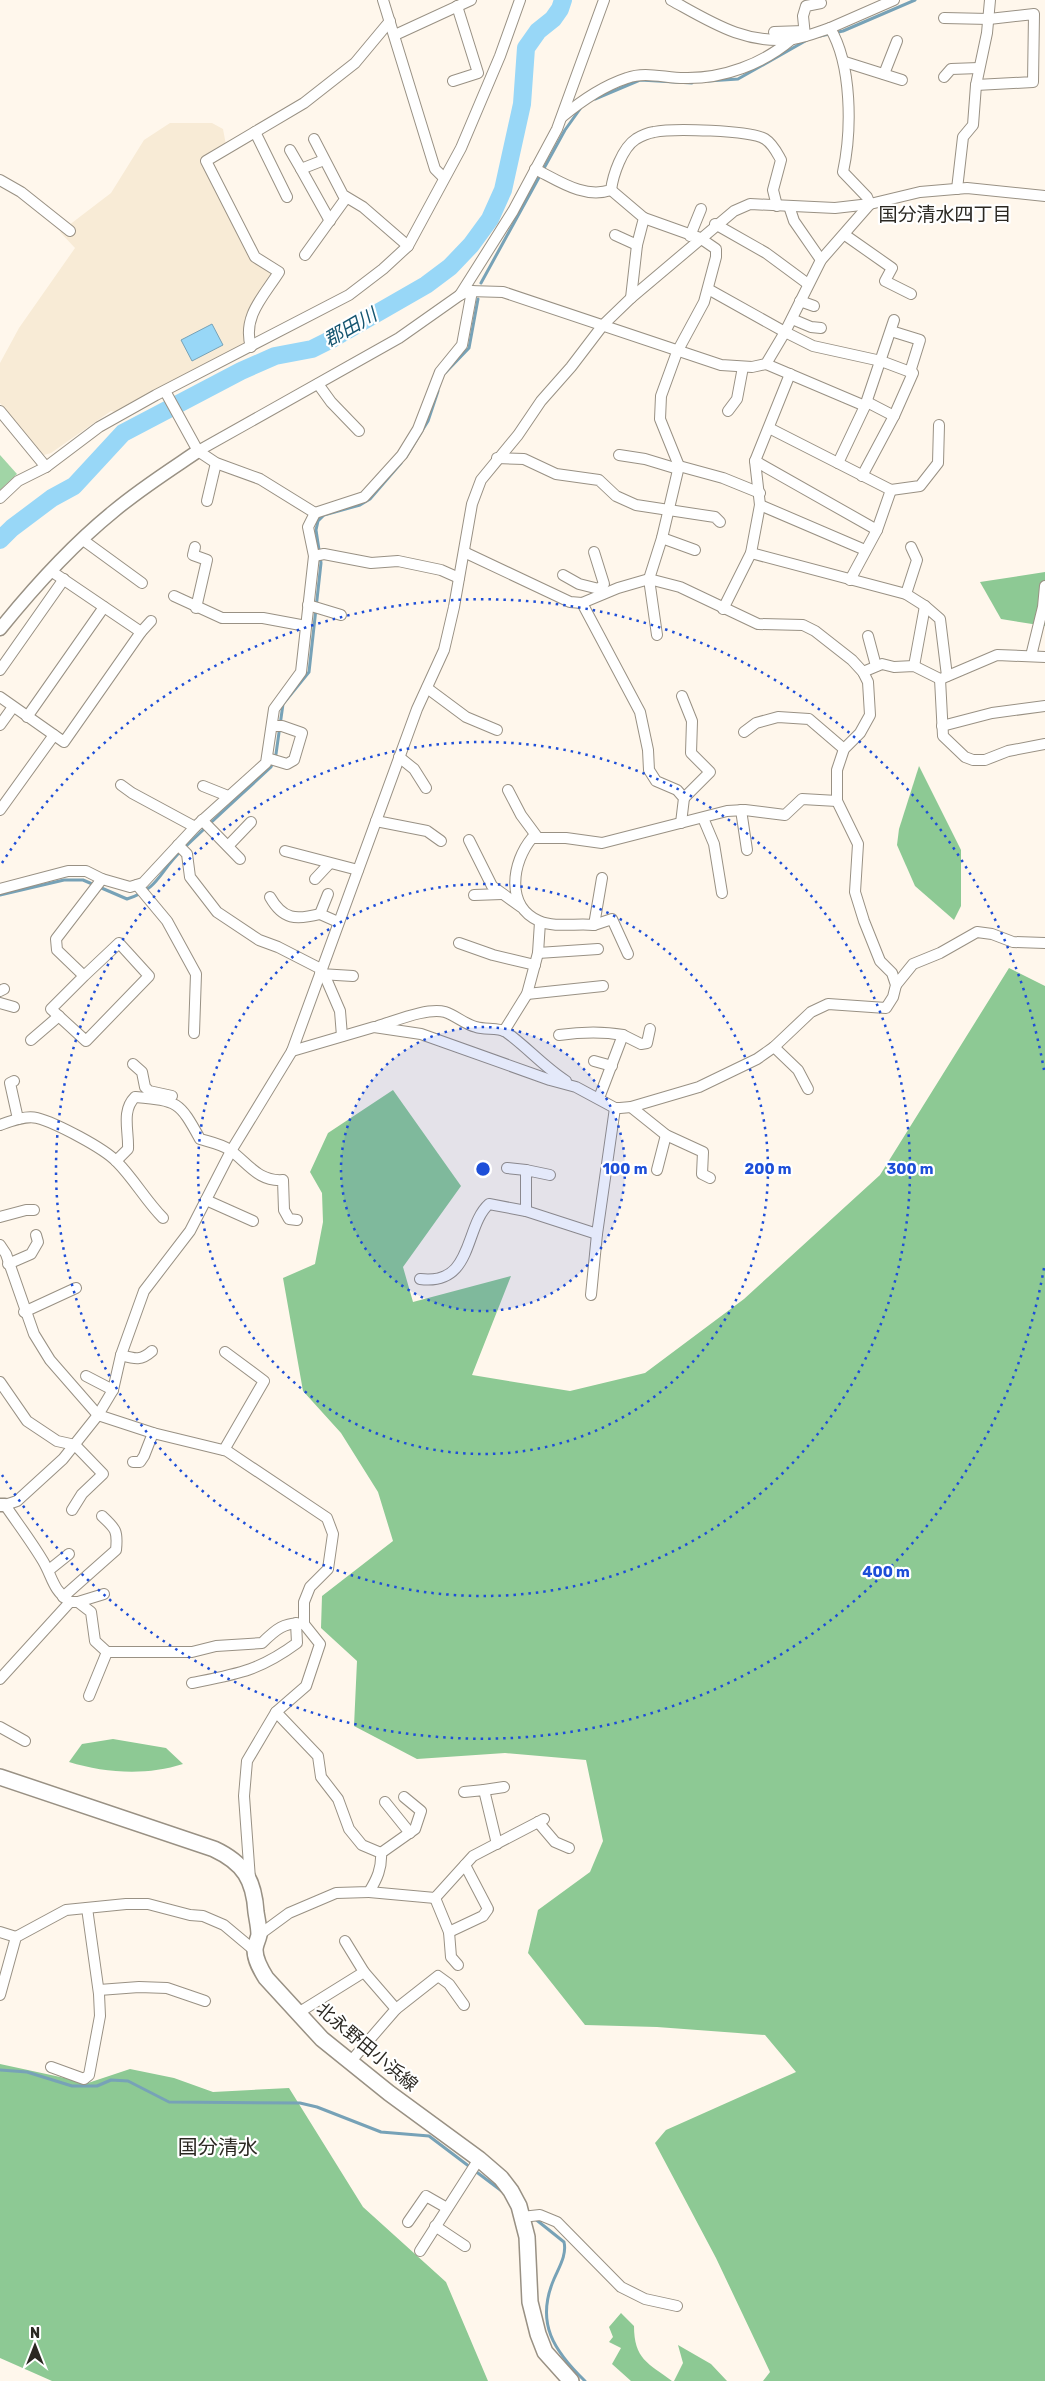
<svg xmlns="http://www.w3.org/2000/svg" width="1045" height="2381" viewBox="0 0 1045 2381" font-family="Rubik,'Noto Sans JP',sans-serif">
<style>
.built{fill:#f8ebd6}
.green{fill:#a1d5a6}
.forest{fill:#8dc994}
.water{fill:#98d7f7;stroke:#77a2b7}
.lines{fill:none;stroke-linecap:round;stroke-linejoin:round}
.stream{stroke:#77a2b7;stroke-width:3}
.river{stroke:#98d7f7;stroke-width:18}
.minor-casing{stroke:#999184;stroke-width:12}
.tertiary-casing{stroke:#999184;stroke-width:15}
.secondary-casing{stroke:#999184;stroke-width:18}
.minor{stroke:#fff;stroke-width:10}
.tertiary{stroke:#fff;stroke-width:12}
.secondary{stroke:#fff;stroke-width:15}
.ring{fill:none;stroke:#1d4ed8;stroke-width:2.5;stroke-dasharray:2.5 5}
.labels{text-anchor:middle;stroke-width:4.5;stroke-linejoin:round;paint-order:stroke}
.street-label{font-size:18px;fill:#2b2822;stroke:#fff}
.neighbourhood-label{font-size:19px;fill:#2b2822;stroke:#fff}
.water-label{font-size:19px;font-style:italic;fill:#155570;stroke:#fff}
.quarter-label{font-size:20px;fill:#2b2822;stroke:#fff}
.centre{fill:#1d4ed8;stroke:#fff;stroke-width:2.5}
.ring-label{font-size:15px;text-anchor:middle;font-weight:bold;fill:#1d4ed8;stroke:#fff;stroke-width:4.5;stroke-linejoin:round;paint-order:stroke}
</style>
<rect width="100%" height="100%" fill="#fff7ec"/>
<path class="built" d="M170,123H212L223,129L226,145L204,160L253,258L275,272L248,317L247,342L119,413L111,411L51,453L44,455L0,403V363L19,328L75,248L60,232L111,193L144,140Z"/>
<path class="green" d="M0,455L17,474L0,490Z"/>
<g class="forest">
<path d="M1045,572V626L1001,619L980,582Z"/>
<path d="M919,766L961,850V906L954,920L915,886L897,845L899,829Z"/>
<path d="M1009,968L1045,986V2381H763L770,2372L716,2258L655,2143L666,2130L796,2072L765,2035L657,2027L585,2025L528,1953L538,1910L590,1872L603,1841L586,1760L505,1753L417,1759L354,1726L357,1661L321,1628L322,1596L393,1541L378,1492L341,1433L303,1391L283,1278L315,1264L323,1222L322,1193L310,1172L328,1133L393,1090L461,1186L403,1267L413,1302L511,1276L472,1375L570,1391L645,1373L744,1299L880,1175Z"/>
<path d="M113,1739L166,1748L183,1764C146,1776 105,1773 69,1762L82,1744Z"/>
<path d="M0,2064L88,2083L130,2069L174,2078L213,2092L289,2088L363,2207L446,2282L488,2381H52L0,2358Z"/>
<path d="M621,2313L634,2326C634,2359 648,2363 672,2381H631L612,2364L621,2348L609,2342L613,2337L609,2327Z"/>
<path d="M678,2345L711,2364L727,2381H744H674L683,2363Z"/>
</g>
<path class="water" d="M212,324L223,345L192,361L181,340Z"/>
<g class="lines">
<g class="stream">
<path d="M820,36L843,31L915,0"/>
<path d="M708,81L738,79L807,40"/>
<path d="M595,99L640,80L692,83"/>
<path d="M481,283L565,130L580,109"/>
<path d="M445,373L469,348L478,299"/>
<path d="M406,457L428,421L438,391"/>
<path d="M0,895L64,880H83L127,899C159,889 159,872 181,851C210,823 241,795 271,767L276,754L283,704L309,672L321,563L316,530L318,521L324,515L360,505L370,499L401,463"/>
<path d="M0,2070L27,2072L72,2086H97L111,2080L128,2081L169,2102L300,2103L317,2107L381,2132L429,2136L503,2192"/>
<path d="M534,2218L564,2242C567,2255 559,2267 554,2279C535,2323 554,2351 585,2381"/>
</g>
<path class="river" d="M0,540L12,528L52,498L74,486L123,433L241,371L275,356L312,349L332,339L426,285L450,267L471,245L490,219L503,190L522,104L526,48L538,31L553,19L560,9L563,0"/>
<g class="minor-casing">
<g id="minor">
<path d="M383,0L435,169L444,178"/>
<path d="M671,0C711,22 745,45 793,39C806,37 818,32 830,28C852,65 852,130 843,172L867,197L870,204"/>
<path d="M944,18L989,19L1034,14L1033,82L976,85"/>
<path d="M830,28L894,0"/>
<path d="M774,32L804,31"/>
<path d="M395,35L471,0"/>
<path d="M805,36L803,16L806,6L821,3"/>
<path d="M845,62L902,80"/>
<path d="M884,74L897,41"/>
<path d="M944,77L951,69L979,68"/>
<path d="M453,81L478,73L457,6"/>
<path d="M562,117C581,101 603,86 627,78C645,71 665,78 684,78C723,79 763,64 792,39"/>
<path d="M255,132L287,197"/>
<path d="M314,139L343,195L363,207L408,246"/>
<path d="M290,150L301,169"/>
<path d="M324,160L301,169L330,221"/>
<path d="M535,169C559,181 584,199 611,190C613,175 622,148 636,139C641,136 648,133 654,132C672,128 750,130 765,139C773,144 777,153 781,160L773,190L777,206"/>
<path d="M0,180L21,192L70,231"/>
<path d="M957,189L963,137L973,125L976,85L987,33L990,0"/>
<path d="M611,190L644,218L637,245L631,298"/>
<path d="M789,206L794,221L821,260"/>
<path d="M644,218L700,238L716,249V257L704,302L677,352L661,396L660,419L679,466L662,538L649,579L657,635"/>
<path d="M715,224L766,253L808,284"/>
<path d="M615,235L637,245"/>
<path d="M845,235L892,268L885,281L911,294"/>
<path d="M690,236L701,209"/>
<path d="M305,255L346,198"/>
<path d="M708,289L785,332L813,346L881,361L913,373L894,416L862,476"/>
<path d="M460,295L513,211L557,129L604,0"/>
<path d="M800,301L814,306"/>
<path d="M792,319L811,327L821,328"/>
<path d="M891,331L920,340L910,372"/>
<path d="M251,347C242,317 263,297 279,272L255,257L206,161L304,103L355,63L390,21"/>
<path d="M766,364L865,406L838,463"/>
<path d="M318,384L331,402L359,431"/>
<path d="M165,391L198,451L216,463L260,479L315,513L308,527L314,556L324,554L371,563L398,561L441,570L459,578"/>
<path d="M867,402L894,416"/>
<path d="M865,406L894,320"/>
<path d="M0,411L46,467"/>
<path d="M728,411L737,399L743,367"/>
<path d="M769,428L891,490L877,530L850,580"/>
<path d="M198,451L399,338L460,295L469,291L503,292L721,365L752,367L766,364L785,332L821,260L870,204"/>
<path d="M619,455L645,459L678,469"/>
<path d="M497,458L524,459L556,474L599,480L616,496L636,505L715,517L720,522"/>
<path d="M755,461L877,530"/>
<path d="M679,466L723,478L760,493"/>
<path d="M891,490L920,486L938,463L939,425"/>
<path d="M0,498L18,481L46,467L99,427L156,395L349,295L383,269L408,246L461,148L500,56L520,0"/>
<path d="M207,501L216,463"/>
<path d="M760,505L865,550"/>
<path d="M315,513L364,497L402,455L418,429L440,372L462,345L472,291"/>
<path d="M662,538L695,550"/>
<path d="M83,540L142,583"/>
<path d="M195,547L193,555L207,560L196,608"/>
<path d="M594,552L604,584L599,589"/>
<path d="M751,553L906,594L925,606L940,619L947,676"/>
<path d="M563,575L579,584L599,589L602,594"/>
<path d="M906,594L917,560L911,547"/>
<path d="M174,596L222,618H263L306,626"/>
<path d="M582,603L640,712L648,750L649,770L656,781L677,790L684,798L681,823"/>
<path d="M308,605L341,615"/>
<path d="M723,609L751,553L760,505L755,461L790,374"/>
<path d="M141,632L151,621"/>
<path d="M868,636L876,666"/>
<path d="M1031,656L1043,607L1045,586"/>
<path d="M914,666L925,606"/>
<path d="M0,670L64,579"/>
<path d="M863,672L882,664L894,667L914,666L940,679"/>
<path d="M943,678L997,655L1045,657"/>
<path d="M940,679L943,736L965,757L973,760H985L1008,751L1045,744"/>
<path d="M427,688L466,717L497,730"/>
<path d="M682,696L692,721L691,753L710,772L684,798"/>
<path d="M0,697L64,742L141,632L51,571"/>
<path d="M27,717L104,607"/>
<path d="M0,725L13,707"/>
<path d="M942,726L992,713L1045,706"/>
<path d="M744,732L756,723L778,717L809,719L844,749"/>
<path d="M399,757L414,769L426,788"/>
<path d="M267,758L287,764L294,760L302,733L282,726H272"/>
<path d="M121,785L132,793L195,827"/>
<path d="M203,786L228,796"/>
<path d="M508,790L521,815L538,838"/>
<path d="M0,810L54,735"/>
<path d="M741,810L747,850"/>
<path d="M703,818L714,844L722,893"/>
<path d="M202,820L240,859"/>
<path d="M376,821L427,831L441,841"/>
<path d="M469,840L492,886L521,907"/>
<path d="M178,845L187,854L190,877L217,912L259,940L278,947L321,969"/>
<path d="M228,846L251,822"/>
<path d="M285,851L358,870"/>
<path d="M602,878L594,925C577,923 555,928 539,921C505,906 512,862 532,838H566L602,843L727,811L745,810L785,815L802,799L837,801"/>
<path d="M315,879L329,864"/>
<path d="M137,885L167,921L196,974L194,1033"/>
<path d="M0,889L68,871H86L102,879"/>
<path d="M328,894L320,914L338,922"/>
<path d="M474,895L502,894"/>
<path d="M270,897C283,920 296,920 320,914"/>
<path d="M594,925L612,919L628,954"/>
<path d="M459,943L493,955L535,965"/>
<path d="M538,953L598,949"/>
<path d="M320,974L353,976"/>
<path d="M324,974L340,1011L342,1036"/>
<path d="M84,976L51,1009L86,1041L149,976L119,943L84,976L57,950L56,939L102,879L130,887L143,883L195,827L266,763L274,709L301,672L314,556"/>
<path d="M896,985L913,964L940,953L977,932L992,934L1013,942L1045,943"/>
<path d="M0,991L4,989"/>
<path d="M527,994L603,986"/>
<path d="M0,1003L14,1007"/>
<path d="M378,1026C395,1021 428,1007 445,1012C457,1016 464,1024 476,1027C485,1030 499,1027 506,1032C527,1047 544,1067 566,1081"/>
<path d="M504,1031L527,994L538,953L540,922"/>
<path d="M559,1035C581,1032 601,1031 623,1035L599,1098"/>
<path d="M623,1035L641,1044L647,1043L650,1029"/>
<path d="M31,1040L59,1016"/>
<path d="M774,1047L798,1070L808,1089"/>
<path d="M292,1051L374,1027L421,1034L550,1080L576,1087L615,1108H620L631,1107L699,1087L757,1059L774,1047L811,1012L828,1004L886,1008L893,997L896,985L892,973L880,961L864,921L855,892L858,844L837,801V770L844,749L860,733L870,715L868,682L863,672L852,660L815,631L803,625L758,624L680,587L649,579L618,588L582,603L570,602L464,552"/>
<path d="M594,1061L612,1066"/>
<path d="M133,1064L142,1072L145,1087L149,1091L172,1096"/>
<path d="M14,1081L10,1083L18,1119"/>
<path d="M631,1107L666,1135L703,1152L702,1174L710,1178"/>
<path d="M0,1125C11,1121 26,1115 37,1118C56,1123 104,1148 117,1162C134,1179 146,1201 163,1218"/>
<path d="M116,1161L128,1149C129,1131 121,1111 135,1097C178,1101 179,1101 200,1139C210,1142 221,1144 230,1150C248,1163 258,1182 283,1180L284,1210L289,1219L297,1220"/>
<path d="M507,1168L526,1170"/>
<path d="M657,1170L666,1135"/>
<path d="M206,1200L253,1221"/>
<path d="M526,1211V1170L550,1175"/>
<path d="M0,1217L26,1210H34"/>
<path d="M0,1245L6,1254L34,1334L50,1360L98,1415L153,1433L227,1451L327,1518L333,1534L328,1569L310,1587L304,1602V1624L320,1644L306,1686L276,1712L247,1761L244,1796L250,1879"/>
<path d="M8,1264L31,1254L38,1242L36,1235"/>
<path d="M420,1279C474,1286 464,1226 489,1204L526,1211L597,1234"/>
<path d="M591,1295L597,1234L615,1108"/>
<path d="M24,1312L76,1288"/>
<path d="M121,1355C135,1359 141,1361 152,1351"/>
<path d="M86,1376L113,1390"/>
<path d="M0,1382L27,1421L57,1441L75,1445L103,1474L82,1494L72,1510"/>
<path d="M224,1450L264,1381L225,1352"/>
<path d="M133,1462H140L144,1456L153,1433"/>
<path d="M49,1570L69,1554"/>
<path d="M63,1597L116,1550C118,1531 116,1529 102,1516"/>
<path d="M70,1602H78L91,1612L95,1641L107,1652H192L216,1646L262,1643C275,1630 285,1621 304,1624"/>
<path d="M78,1602L104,1594"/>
<path d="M0,1679L70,1602C52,1589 53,1578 43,1561C31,1541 18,1524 5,1505L17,1501L63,1459L98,1415L113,1390L121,1355L144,1291L190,1231L231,1151L292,1051L417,709L444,650L454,607L472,504L481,480L518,435L541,401L571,367L603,325L631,298L734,211L750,204L835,208L870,204L920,192L967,188L1045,196"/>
<path d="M192,1683C237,1674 259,1671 297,1643L296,1623"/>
<path d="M89,1696L107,1652"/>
<path d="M0,1727L25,1741"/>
<path d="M484,1790L504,1787"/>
<path d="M464,1792L484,1790L497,1844"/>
<path d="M385,1802L410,1833"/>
<path d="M538,1822L555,1842L569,1848"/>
<path d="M381,1853L415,1829L421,1811L404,1797"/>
<path d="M369,1892L435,1898L473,1856L544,1819"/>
<path d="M435,1898L449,1932L483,1916L488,1909L465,1865"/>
<path d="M0,1932L16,1937"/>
<path d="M449,1932L451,1957L458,1965"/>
<path d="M259,1935L289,1913L336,1893L369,1892C377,1879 382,1868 381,1853L362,1845L349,1829L338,1799L321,1777L318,1756L276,1712"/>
<path d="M99,1990L139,1987L167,1988L205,2001"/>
<path d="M0,1995L16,1937L66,1910L126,1904H148L190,1915L203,1916L224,1925L255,1951"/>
<path d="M396,2009L438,1976L449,1984L464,2005"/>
<path d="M298,2013L364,1972L345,1941"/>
<path d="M351,2061L396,2009L364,1972"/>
<path d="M51,2067L84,2079L89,2075L100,2016L99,1994L87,1908"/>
<path d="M522,2217L540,2215L557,2222L621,2287L645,2299L677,2306"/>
<path d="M408,2222L426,2196L447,2208"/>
<path d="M435,2226L465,2246"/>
<path d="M420,2251L479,2159"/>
</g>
</g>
<g class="tertiary-casing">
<g id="tertiary">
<path d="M0,629C34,587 72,545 114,511C140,489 170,470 198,451"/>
<path d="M0,1505H5"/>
</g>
</g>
<g class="secondary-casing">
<path id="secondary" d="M0,1777L214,1849C244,1863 254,1880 256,1912C257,1919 259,1927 259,1935C258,1940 255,1945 255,1950C255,1960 261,1970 266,1978L322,2039L389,2093L479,2159L501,2178L511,2191L519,2206L527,2237L530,2302L538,2334L545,2352L571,2381"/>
</g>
<use href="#minor" class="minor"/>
<use href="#tertiary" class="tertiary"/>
<use href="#secondary" class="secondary"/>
</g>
<circle cx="483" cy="1169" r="142" fill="#1d4ed8" fill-opacity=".12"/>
<g class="ring">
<circle cx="483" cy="1169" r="142"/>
<circle cx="483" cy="1169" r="285"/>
<circle cx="483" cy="1169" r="427"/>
<path d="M1044 1268A570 570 0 0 1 2 1475M2 863A570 570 0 0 1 1044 1070"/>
</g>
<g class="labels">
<g class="street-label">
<text transform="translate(367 2047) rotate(40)" y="6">北永野田小浜線</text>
</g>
<g class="neighbourhood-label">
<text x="945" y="221">国分清水四丁目</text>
</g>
<g class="water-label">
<text transform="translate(350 327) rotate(-30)" y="7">郡田川</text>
</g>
<g class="quarter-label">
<text x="218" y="2154">国分清水</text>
</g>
</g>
<circle cx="483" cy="1169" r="8" class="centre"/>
<g class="ring-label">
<text x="625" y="1174">100 m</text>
<text x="768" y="1174">200 m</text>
<text x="910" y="1174">300 m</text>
<text x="886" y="1577">400 m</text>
</g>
<g transform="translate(35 2346)" stroke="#ffffff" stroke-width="4" paint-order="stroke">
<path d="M0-4L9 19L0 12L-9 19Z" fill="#2b2822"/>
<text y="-8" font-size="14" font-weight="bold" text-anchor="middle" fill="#2b2822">N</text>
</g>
</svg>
